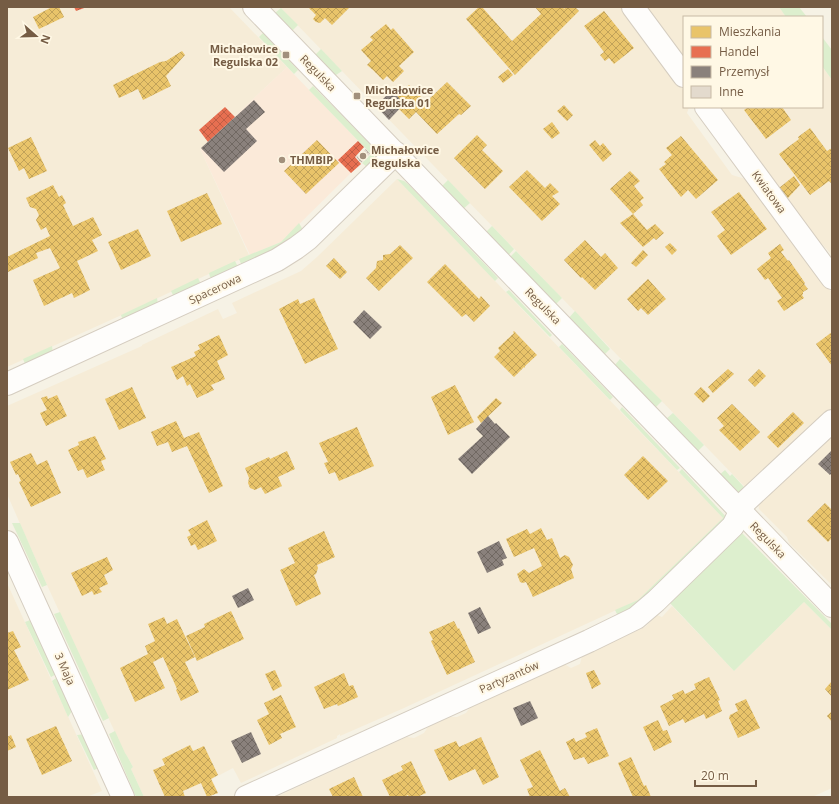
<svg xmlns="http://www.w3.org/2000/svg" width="839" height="804" viewBox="0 0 839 804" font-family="'Open Sans',sans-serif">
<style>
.residential{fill:#f6ecd7}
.commercial{fill:#fbead9}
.grass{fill:#ddefce}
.homes{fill:url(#homes-cross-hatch)}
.shops{fill:url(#shops-cross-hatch)}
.industry{fill:url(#industry-cross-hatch)}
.building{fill:url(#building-cross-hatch)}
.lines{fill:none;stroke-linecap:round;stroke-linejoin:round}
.minor-casing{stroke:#d5cdc0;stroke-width:24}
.minor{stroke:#fefdfb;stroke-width:22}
.poi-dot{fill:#a2907c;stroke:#fff8e5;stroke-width:1.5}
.labels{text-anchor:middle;stroke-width:4;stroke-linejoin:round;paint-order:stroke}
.poi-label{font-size:11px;font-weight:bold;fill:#755c44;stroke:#fff8e5;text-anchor:start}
.street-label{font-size:11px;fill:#755c44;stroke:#fff8e5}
</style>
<defs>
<pattern id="homes-cross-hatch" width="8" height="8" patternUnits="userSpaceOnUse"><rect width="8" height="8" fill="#e9c46a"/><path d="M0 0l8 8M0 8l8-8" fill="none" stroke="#c1a259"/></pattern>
<pattern id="shops-cross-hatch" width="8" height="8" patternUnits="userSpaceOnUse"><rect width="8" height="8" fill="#e76f51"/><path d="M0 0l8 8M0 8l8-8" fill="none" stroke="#c05e45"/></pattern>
<pattern id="industry-cross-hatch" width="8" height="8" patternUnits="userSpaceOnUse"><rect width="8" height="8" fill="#8a817c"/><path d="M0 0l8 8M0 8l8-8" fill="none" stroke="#706862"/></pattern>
<pattern id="building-cross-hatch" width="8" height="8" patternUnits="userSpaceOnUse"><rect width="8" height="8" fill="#e3dacd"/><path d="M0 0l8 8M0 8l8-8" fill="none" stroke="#bdb4a8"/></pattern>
</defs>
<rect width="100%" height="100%" fill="#f6f2e5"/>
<g class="residential">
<path d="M7,7H229L287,67L200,149L249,255L126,313L7,367Z"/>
<path d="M280,7H621L640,33L641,37L648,47H653L684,91V107H689L687,113L732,175L749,180L832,293V409L756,481L745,487Z"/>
<path d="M645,7H779L786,17H684V60Z"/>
<path d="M822,66L832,80V262L830,253L823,245L815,240L718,107H822Z"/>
<path d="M397,179L723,518L638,600L404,708L340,736V734L337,736V738L241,783L233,768L212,779L218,793L209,797H144L131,769L133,767L127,756L125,754L47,585L7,494V406L142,346V345L218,309L223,319L237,313L232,303L301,271L317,257Z"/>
<path d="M832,432V585L789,543L787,537L759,509L758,499Z"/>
<path d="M7,583L102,791L89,796V797H7Z"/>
<path d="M804,602L832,630V788L812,797H276L407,737L414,738L424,733L428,727L450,717H457L466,713L471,706L564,664L571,668L580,664L582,656L645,627L657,615L662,617L672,606L734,671Z"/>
</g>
<path class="commercial" d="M287,67L364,147L355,157L361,163L281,242L250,255L200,149Z"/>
<g class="grass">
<path d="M779,7H799L807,17H786Z"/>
<path d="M281,8L298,25L290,33L275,13Z"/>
<path d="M263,33L298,70L294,74L259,37Z"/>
<path d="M822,37L832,50V80L822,66Z"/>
<path d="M321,49L342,71L333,77L315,55Z"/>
<path d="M313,86L376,150L373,159L367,167L362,163L371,154L309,90Z"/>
<path d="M397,179L404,181L409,185L498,278L495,281Z"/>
<path d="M448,180L470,203L462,210L441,189L442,186Z"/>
<path d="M299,223L303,230L281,246L242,266L239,259L281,242Z"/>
<path d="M492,226L514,249L507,257L485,235L486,232Z"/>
<path d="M516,251L562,298L554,306L508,259Z"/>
<path d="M235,261L238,267L213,279L210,277L209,273Z"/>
<path d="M198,278L200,282L199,285L176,296L173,295L171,291Z"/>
<path d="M509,290L552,335L550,337L506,292Z"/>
<path d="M157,298L158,305L125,320L122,318L121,315Z"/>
<path d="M575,311L610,349L602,357L568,319Z"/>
<path d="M562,344L613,397L610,400L559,347Z"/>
<path d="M52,346L53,353L26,366L23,359Z"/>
<path d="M620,359L662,401L653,410L614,366Z"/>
<path d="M622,407L680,468L677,470L620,410Z"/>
<path d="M832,409V411L748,490C732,497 728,488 717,477L725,470L730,476L732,474L744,487L756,481Z"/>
<path d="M673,413L704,445L697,452L666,419Z"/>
<path d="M682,469L727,518L653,594L618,616L615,610L638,600L723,518L679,472Z"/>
<path d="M12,523H20L47,585L42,587Z"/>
<path d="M740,531L832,624V630L804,602L734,671L669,602Z"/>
<path d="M60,612L109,718L103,721L54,614Z"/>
<path d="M33,619L58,673L51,677L25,622Z"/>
<path d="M59,676L74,708L68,717L52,681Z"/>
<path d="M115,731L125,753L127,756L133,767L131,769L144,797H136L109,734Z"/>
<path d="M86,734L101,767L94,770L77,735Z"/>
</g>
<g class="homes">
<path d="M52,7H59L64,17L39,29L33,17Z"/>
<path d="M308,7H350L332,25L325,18L320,23L316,22L313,19L316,15Z"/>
<path d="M479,7H482L512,41L541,14L535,7H563L564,9L566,7H575L579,11L515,75L466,19Z"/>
<path d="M604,11L634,48L614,64L609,58L605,61L600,55L604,52L584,26Z"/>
<path d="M386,24L391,30L393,28L414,52L399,66L404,71L393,82L387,76L383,80L373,70L367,65L371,61L361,50L373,40L370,37Z"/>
<path d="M182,51L185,55L166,76L171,86L143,100L138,89L119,98L113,85L160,62L166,61Z"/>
<path d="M508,69L513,75L503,83L498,77Z"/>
<path d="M447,82L471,106L461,115L459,114L437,134L416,112L409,119L399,109L404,104L397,97L409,85L426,102Z"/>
<path d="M564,105L573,115L567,121L557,111Z"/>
<path d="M748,107H782L791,120L766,139L744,110Z"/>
<path d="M552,122L560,133L552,139L543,129Z"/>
<path d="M810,128L827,151L832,148V184L829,181L810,195L779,154L799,139L798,137Z"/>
<path d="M477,135L487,145L482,150L503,171L485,189L454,158Z"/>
<path d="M681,136L718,180L696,199L688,190L681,197L659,169L666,164L664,162L672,155L666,148Z"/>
<path d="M31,137L47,171L29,179L24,168L19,171L8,148Z"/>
<path d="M317,140L339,163L306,194L284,171Z"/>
<path d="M595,140L600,146L603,143L612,154L603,162L589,145Z"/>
<path d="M527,170L545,188L550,183L559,192L552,196L560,204L542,221L509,187Z"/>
<path d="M630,171L640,181L634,186L644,198L640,201L643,205L633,214L610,189Z"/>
<path d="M794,176L800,185L787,199L779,188Z"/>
<path d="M53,185L59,197L62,195L66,203L63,205L73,226L93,217L102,235L92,240L98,251L77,261L90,290L74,298L72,293L44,306L33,280L60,268L50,248L36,253L38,258L8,272L7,257L50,236L46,227L41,230L36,220L39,215L36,209L30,207L26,198Z"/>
<path d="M739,192L767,229L731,255L717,236L725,230L711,212Z"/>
<path d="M207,193L222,224L181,242L167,211Z"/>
<path d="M633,214L647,230L655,224L664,233L656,240L654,238L643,247L620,223Z"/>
<path d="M138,229L151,256L121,270L108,242Z"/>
<path d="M585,240L601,257L605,253L618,268L595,290L582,277L581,278L564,260Z"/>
<path d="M670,243L677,250L672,255L665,247Z"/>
<path d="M780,244L784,250L781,252L788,261L789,260L805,283L804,284L808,289L803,292V294L802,295L804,298L784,311L777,301L782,298L768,278L765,280L757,269L771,258L768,253Z"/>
<path d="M400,245L413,258L379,291L366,278L376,268L377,261L383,260V255L390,254Z"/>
<path d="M643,250L648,255L636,267L631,263Z"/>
<path d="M334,258L347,272L340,279L326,266Z"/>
<path d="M445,264L479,299L481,296L490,306L474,322L466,314L462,317L427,282Z"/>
<path d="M648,279L666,299L648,315L641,308L638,311L627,299Z"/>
<path d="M314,298L338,349L305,364L279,309L298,299L300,304Z"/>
<path d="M514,331L537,355L525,366V368L524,367L514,377L494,357L500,351L498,348L514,333L513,332Z"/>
<path d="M832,332V366L816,344Z"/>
<path d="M219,335L228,355L217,361L225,379L211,385L214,390L197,398L190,384L187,386L183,376L177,380L171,367L196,356L194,352L200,349L198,345Z"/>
<path d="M728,369L734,374L713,393L708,387Z"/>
<path d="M759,369L766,376L755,387L748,380Z"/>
<path d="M455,385L474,422L448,435L431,397Z"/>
<path d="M132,387L146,418L119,430L105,399Z"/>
<path d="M701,387L710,396L703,403L694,394Z"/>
<path d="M57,395L67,416L46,426L40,413L47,410L41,398L47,396L48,399Z"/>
<path d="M496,398L502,403L481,423L477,417Z"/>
<path d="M732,404L760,432L740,451L719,430L724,426L717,418Z"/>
<path d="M793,412L804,423L778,448L767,437Z"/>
<path d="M176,421L184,438L199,432L223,486L209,493L187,446L172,452L168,442L157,446L151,432Z"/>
<path d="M357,427L374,466L339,481L335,472L329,474L324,463L328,462L319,443Z"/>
<path d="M95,436L106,459L101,461L105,470L87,478L83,469L78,471L68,450L79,445L78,442Z"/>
<path d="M287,451L295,469L278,477L282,486L265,494L261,487L255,490L250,488L248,483L249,478L245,468L269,457L270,459Z"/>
<path d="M31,453L37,465L47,460L61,493L31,507L19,482L21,481L18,474L16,475L10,462Z"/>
<path d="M643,456L668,481L648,500L624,475Z"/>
<path d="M825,503L832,510V538L828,542L807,521Z"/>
<path d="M207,520L217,541L198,550L195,544L191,546L187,537L191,535L188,530Z"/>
<path d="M541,528L547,540L552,538L560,558L565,555L569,557L573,565L571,569L574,578L533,597L526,582L523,583L520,582L517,574L524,569L529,573L542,566L534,548L514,557L506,539L527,529L530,534Z"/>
<path d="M324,531L335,557L317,565L318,568L316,574L314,575L321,594L296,606L280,570L295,563L288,548Z"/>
<path d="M107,557L113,570L104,575L108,584L99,588L102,592L94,595L92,591L82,596L71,573Z"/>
<path d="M231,611L244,639L197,661L186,636L205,627L204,624Z"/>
<path d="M164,617L167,624L177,619L184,634L195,657L185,662L199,692L181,701L176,690L177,689L163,657L153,662L165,688L135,702L120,668L148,654L145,646L155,641L148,624Z"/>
<path d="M454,621L458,629L459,628L475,662L447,675L431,641L433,640L429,632Z"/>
<path d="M13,631L21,647L14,650L29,680L7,690V633Z"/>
<path d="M275,670L282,686L273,691L265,674Z"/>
<path d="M594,670L601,684L592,689L586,673Z"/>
<path d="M344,673L349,686L353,685L358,697L338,706L337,704L324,709L314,687Z"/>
<path d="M709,677L720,700L718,701L722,711L706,719L704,714L685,723L683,719L669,726L660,706L674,699L672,695L683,690L685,694L696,689L694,684Z"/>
<path d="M832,681V697L825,689Z"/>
<path d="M281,695L296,727L280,734L282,738L269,745L257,720L269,714L264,703Z"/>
<path d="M746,699L760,728L738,738L729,718L730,715L738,711L735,704Z"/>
<path d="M832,711V722L827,716Z"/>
<path d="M658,720L663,731L667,730L672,742L654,751L643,727Z"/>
<path d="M56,726L72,761L42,775L26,739Z"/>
<path d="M597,728L609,756L588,764L584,757L574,760L566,742L574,738L576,742L587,737L585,733Z"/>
<path d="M11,735L16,747L7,751V737Z"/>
<path d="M481,737L499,777L483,785L475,769L449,781L434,750L456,741L459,747Z"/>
<path d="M190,745L193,751L204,746L218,775L211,779L218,793L207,797L201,783L183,791L185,797H165L153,770L165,765L162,759Z"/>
<path d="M540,750L560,791L565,788L570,797H530L527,789L533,787L520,760Z"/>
<path d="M631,757L644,786L646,785L651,797H633L618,763Z"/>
<path d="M411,761L426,793L417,797H409L408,795L404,797H390L382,780L403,770L401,766Z"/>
<path d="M354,777L363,797H333L329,789Z"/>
</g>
<g class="shops">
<path d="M74,7H87L76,11Z"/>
<path d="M225,107L235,117L208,142L199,130Z"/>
<path d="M358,141L364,147L355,157L361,164L351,173L338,160Z"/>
</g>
<g class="industry">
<path d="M392,90L404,104L389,120L376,106Z"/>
<path d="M254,100L265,112L246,129L257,141L224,172L201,148Z"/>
<path d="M364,310L382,327L370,339L353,322Z"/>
<path d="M488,416L495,424L496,423L510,437L472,474L458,459L483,436L476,429Z"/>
<path d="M832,450V473L830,475L818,464Z"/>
<path d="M499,541L507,558L502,560L504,565L487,573L477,552Z"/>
<path d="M248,588L254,600L238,608L232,596Z"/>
<path d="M480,607L491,628L478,634L468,613Z"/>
<path d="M530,701L538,718L521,726L513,708Z"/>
<path d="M251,732L261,754L242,763L231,741Z"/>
</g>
<path class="building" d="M366,149L370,154L361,163L356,157Z"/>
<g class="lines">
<g class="minor-casing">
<g id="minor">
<path d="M254,7L832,606"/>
<path d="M633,7L684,76"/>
<path d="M706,107L832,278"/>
<path d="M7,384L277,260L296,248L308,239L396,153"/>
<path d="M7,542L123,797"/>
<path d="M246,797L589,641L636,618L656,601L733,526L745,502L832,421"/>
</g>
</g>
<use href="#minor" class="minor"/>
</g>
<g class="poi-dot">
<rect x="282" y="51" width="8" height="8" rx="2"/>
<rect x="353" y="92" width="8" height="8" rx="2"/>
<circle cx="363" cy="156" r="4"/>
<circle cx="282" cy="160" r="4"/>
</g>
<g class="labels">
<g class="poi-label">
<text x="278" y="53" text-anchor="end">Michałowice<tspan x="278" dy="13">Regulska 02</tspan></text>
<text x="365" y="94">Michałowice<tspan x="365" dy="13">Regulska 01</tspan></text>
<text x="371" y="154">Michałowice<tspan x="371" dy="13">Regulska</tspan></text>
<text x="290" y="164">THMBIP</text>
</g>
<g class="street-label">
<text transform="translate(318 73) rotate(46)" y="4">Regulska</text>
<text transform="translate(769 192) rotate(54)" y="4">Kwiatowa</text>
<text transform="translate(215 289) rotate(-25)" y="4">Spacerowa</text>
<text transform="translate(543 306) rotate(46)" y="4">Regulska</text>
<text transform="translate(768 540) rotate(46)" y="4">Regulska</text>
<text transform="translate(65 669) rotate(66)" y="4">3 Maja</text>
<text transform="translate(509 677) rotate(-24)" y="4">Partyzantów</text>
</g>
</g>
<rect width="839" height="804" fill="none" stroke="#755c44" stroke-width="16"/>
<rect x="683" y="16" width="140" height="92" fill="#fff8e5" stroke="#c8baa5"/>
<rect x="691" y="26" width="20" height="12" fill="#e9c46a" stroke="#c8baa5"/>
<text x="719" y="36" font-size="12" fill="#755c44">Mieszkania</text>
<rect x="691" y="46" width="20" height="12" fill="#e76f51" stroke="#c8baa5"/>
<text x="719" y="56" font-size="12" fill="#755c44">Handel</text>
<rect x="691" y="66" width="20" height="12" fill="#8a817c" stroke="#c8baa5"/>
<text x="719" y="76" font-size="12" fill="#755c44">Przemysł</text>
<rect x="691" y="86" width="20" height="12" fill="#e3dacd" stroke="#c8baa5"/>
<text x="719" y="96" font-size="12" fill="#755c44">Inne</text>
<g transform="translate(36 36) rotate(110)" stroke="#fff8e5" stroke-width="3" paint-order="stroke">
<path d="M0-3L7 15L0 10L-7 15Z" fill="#755c44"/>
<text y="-6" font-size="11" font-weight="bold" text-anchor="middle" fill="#755c44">N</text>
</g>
<path d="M695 780v6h61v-6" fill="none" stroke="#755c44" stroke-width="2"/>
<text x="701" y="780" font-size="12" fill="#755c44" stroke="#fff8e5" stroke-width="3" paint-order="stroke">20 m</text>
</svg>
